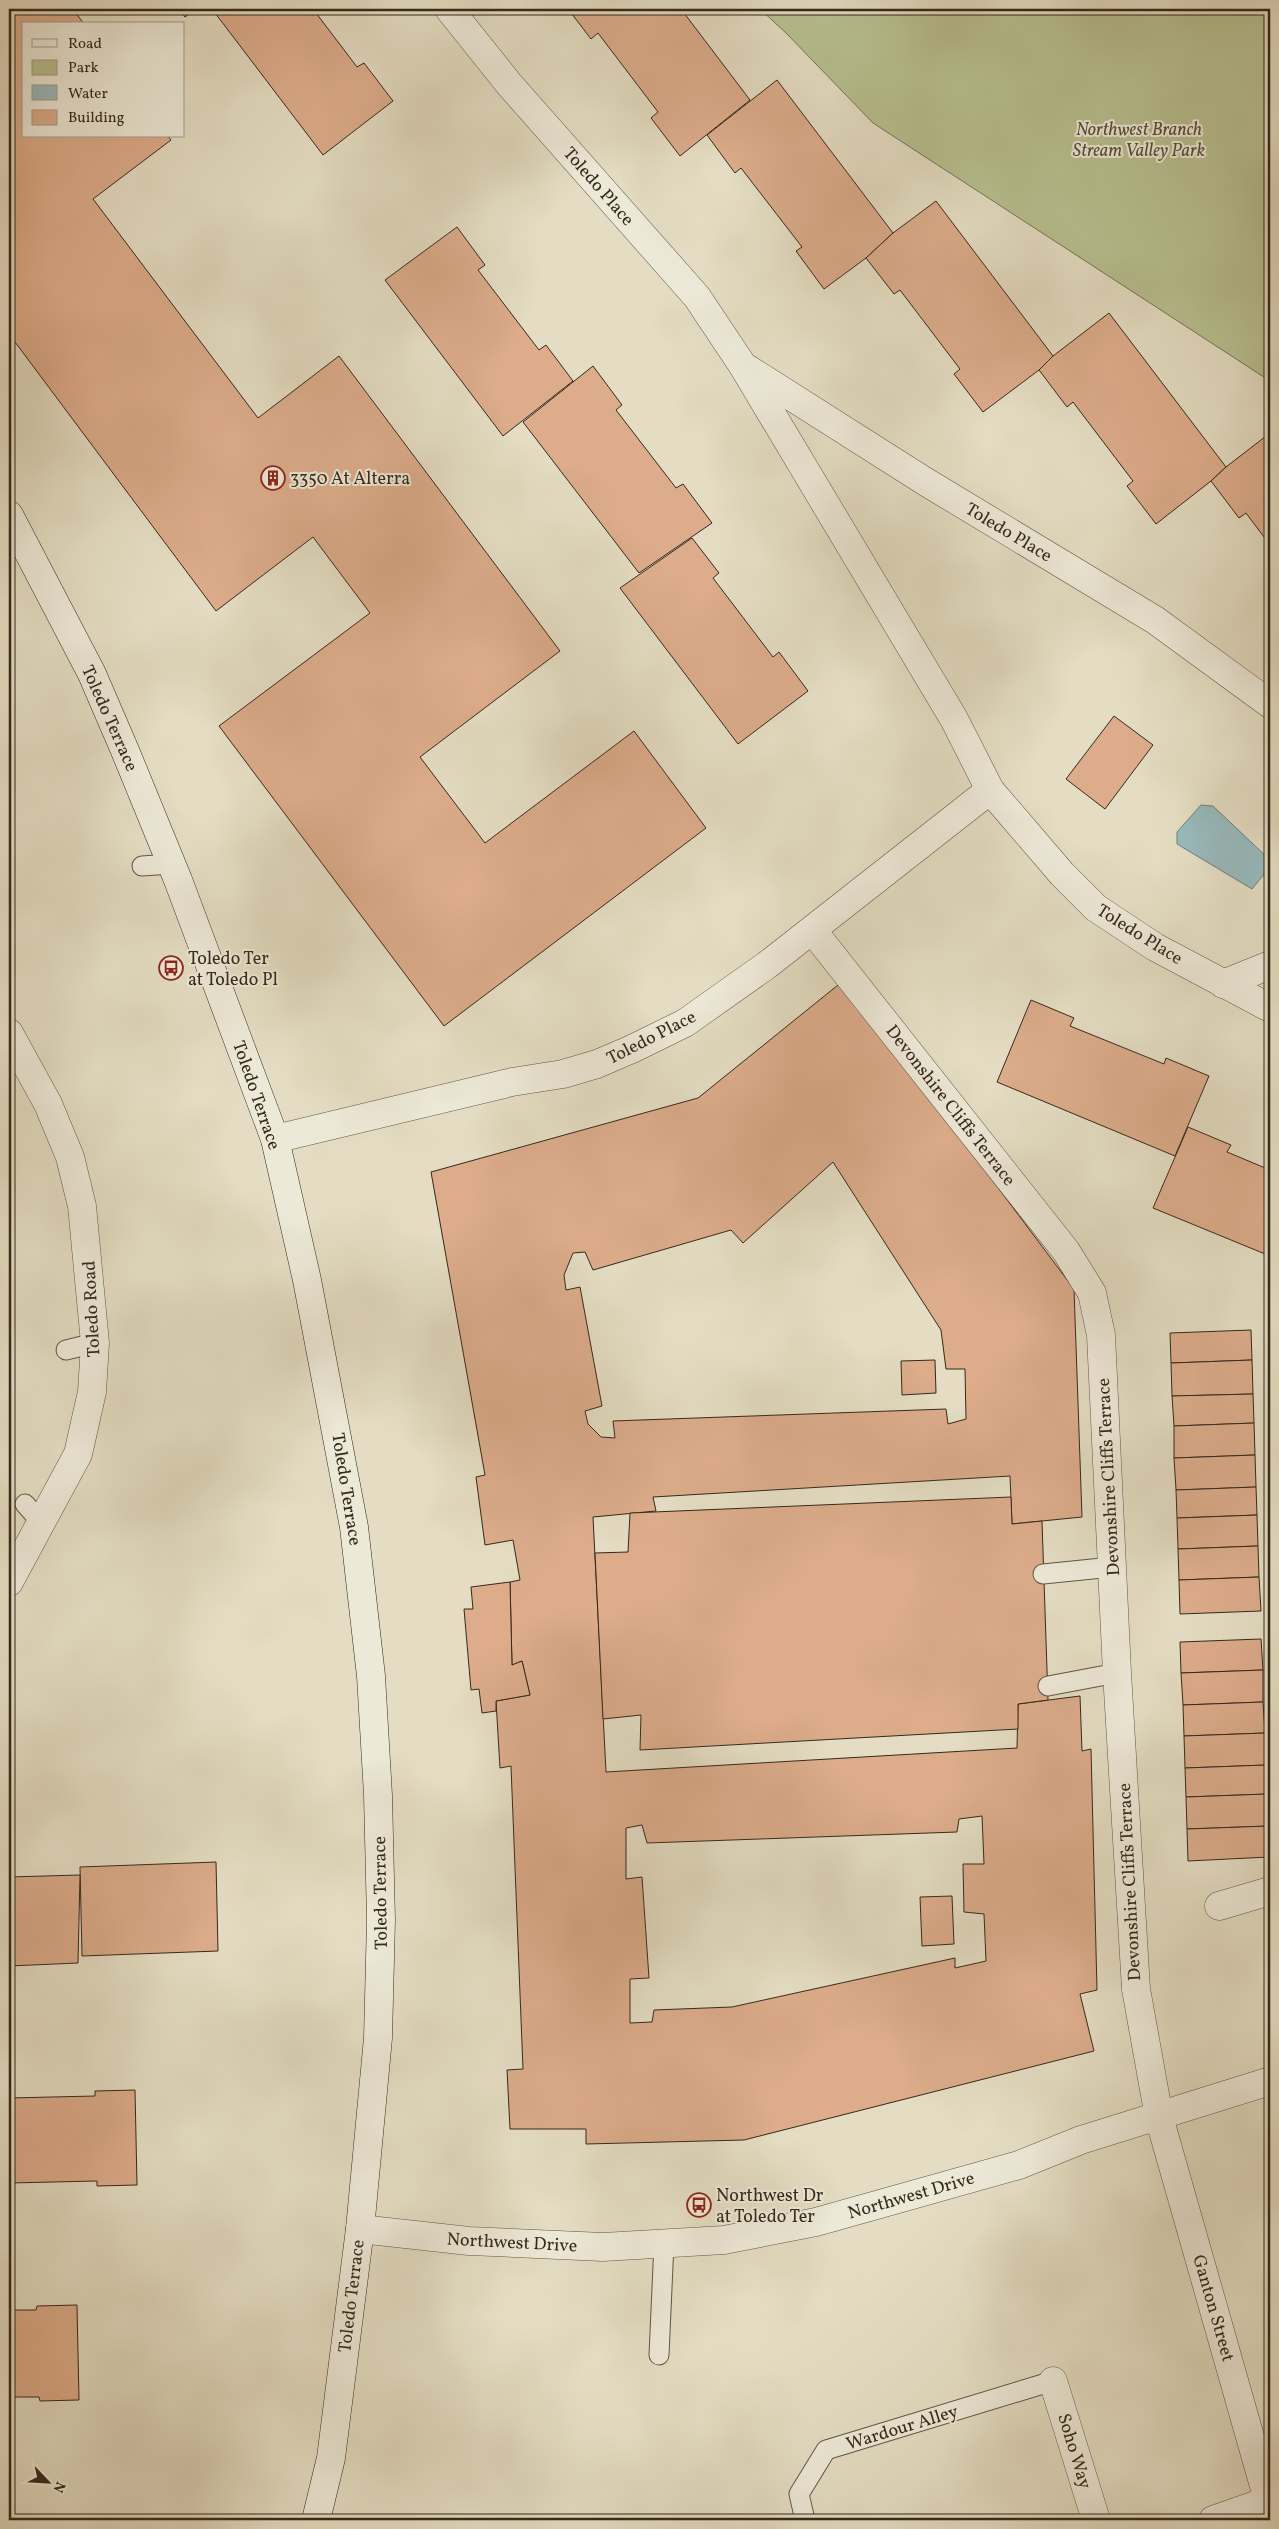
<svg xmlns="http://www.w3.org/2000/svg" width="1279" height="2529" viewBox="0 0 1279 2529" font-family="Vollkorn,serif">
<style>
.green{fill:#b8c091;stroke:#767456}
.water{fill:#98babc;stroke:#70807c}
.building{fill:#dcac8b;stroke:#35291b;fill-rule:evenodd}
.lines{fill:none;stroke-linecap:round;stroke-linejoin:round}
.lane-casing{stroke:#615645;stroke-width:21}
.street-casing{stroke:#615645;stroke-width:29}
.secondary-casing{stroke:#35291b;stroke-width:29}
.lane{stroke:#ede9d8;stroke-width:19}
.street{stroke:#ede9d8;stroke-width:28}
.secondary{stroke:#ede9d8;stroke-width:28}
.labels{text-anchor:middle;stroke-width:4;stroke-linejoin:round;paint-order:stroke}
.park-label{font-size:18px;font-style:italic;fill:#564f38;stroke:#ede9d8}
.street-label{font-size:18px;fill:#35291b;stroke:#ede9d8}
.poi-label{font-size:18px;fill:#35291b;stroke:#ede9d8;text-anchor:start}
</style>
<rect width="100%" height="100%" fill="#e4ddc3"/>
<filter id="stains"><feTurbulence type="fractalNoise" baseFrequency=".004" numOctaves="4"/><feColorMatrix values="0 0 0 0 .2 0 0 0 0 .09 0 0 0 0 .02 0 0 0 .5 -.17"/></filter>
<radialGradient id="worn" r=".72"><stop offset=".6" stop-color="#630" stop-opacity="0"/><stop offset="1" stop-color="#630" stop-opacity=".3"/></radialGradient>
<path class="green" d="M760,9H1270V381L873,123L786,33Z"/>
<path class="water" d="M1201,805L1213,806L1270,860V867L1252,889L1177,844V832Z"/>
<g class="building">
<path d="M9,9H73L84,24H24V136H168L171,140L93,199L258,418L339,356L560,651L420,757L485,843L634,731L706,828L444,1026L219,726L370,613L313,537L216,611L9,334Z"/>
<path d="M179,9H196L185,17Z"/>
<path d="M212,9H313L357,67L364,63L393,101L323,155Z"/>
<path d="M568,9H681L750,100L680,156L651,118L658,112L598,33L591,39Z"/>
<path d="M777,80L893,233L866,258L824,289L796,251L802,247L741,168L735,173L707,135Z"/>
<path d="M936,201L1053,356L1039,370L983,412L954,374L960,369L900,290L894,294L866,258L893,233Z"/>
<path d="M457,227L485,265L478,270L539,350L546,345L573,381L503,436L385,280Z"/>
<path d="M1109,313L1226,467L1211,481L1156,524L1127,486L1133,481L1073,402L1067,407L1039,370L1053,356Z"/>
<path d="M593,366L622,405L616,410L676,488L683,484L712,523L639,573L523,422Z"/>
<path d="M1270,433V545L1246,513L1239,518L1211,481L1226,467Z"/>
<path d="M692,538L719,573L713,578L773,657L779,652L808,691L738,744L620,588Z"/>
<path d="M1114,716L1153,745L1105,809L1066,779Z"/>
<path d="M843,981L1074,1289L1082,1517L1012,1524L1010,1476L653,1497L656,1511L593,1517L606,1772L1017,1748L1018,1704L1080,1696L1082,1751L1091,1749L1097,1990L1080,1994L1094,2051L744,2140L586,2144V2129H510L507,2070L523,2069L511,1766L500,1768L496,1701L530,1695L522,1661L512,1665L510,1582L520,1580L513,1540L485,1545L476,1477L485,1475L431,1172L698,1098ZM833,1162L941,1330L946,1369H965L966,1419L948,1424L946,1409L613,1421L615,1438L601,1437L588,1424L585,1411L602,1406L580,1287L566,1290L564,1275L573,1253L585,1252L593,1270L731,1230L743,1243ZM982,1816L984,1864H963L964,1912L984,1914L986,1961L955,1968V1958L732,2007L654,2010L652,2022L630,2023V1979L649,1978L642,1877L626,1879V1828L642,1825L647,1843L957,1832L959,1819Z"/>
<path d="M1031,1000L1074,1018L1070,1026L1164,1064L1166,1058L1209,1076L1175,1156L997,1082Z"/>
<path d="M1188,1127L1231,1145L1227,1152L1270,1170V1256L1153,1208Z"/>
<path d="M1251,1330L1252,1360L1171,1363L1170,1333Z"/>
<path d="M935,1360L936,1393L902,1395L901,1361Z"/>
<path d="M1252,1360L1253,1394L1172,1396L1171,1363Z"/>
<path d="M1253,1394L1254,1423L1174,1426L1172,1396Z"/>
<path d="M1254,1423L1255,1455L1174,1458V1426Z"/>
<path d="M1255,1455L1256,1487L1176,1490L1174,1458Z"/>
<path d="M1256,1487L1257,1515L1177,1518L1176,1490Z"/>
<path d="M1011,1497L1012,1524L1042,1521L1048,1700L1018,1704V1729L640,1750L641,1715L603,1719L595,1553L628,1552L630,1513Z"/>
<path d="M1257,1515L1258,1546L1178,1549L1177,1518Z"/>
<path d="M1258,1546L1259,1577L1179,1580L1178,1549Z"/>
<path d="M1259,1577L1261,1611L1180,1614L1179,1580Z"/>
<path d="M510,1582L512,1665L522,1661L530,1695L496,1701V1711L482,1713L479,1689L471,1690L464,1609H473L471,1587Z"/>
<path d="M1261,1639L1263,1670L1181,1673L1180,1642Z"/>
<path d="M1263,1670V1702L1183,1705L1181,1673Z"/>
<path d="M1263,1702L1265,1733L1184,1736L1183,1705Z"/>
<path d="M1265,1733L1266,1765L1185,1768L1184,1736Z"/>
<path d="M1266,1765L1267,1794L1186,1797L1185,1768Z"/>
<path d="M1267,1794L1268,1826L1187,1829L1186,1797Z"/>
<path d="M1268,1826L1269,1857L1188,1861L1187,1829Z"/>
<path d="M216,1862L218,1951L82,1956L80,1867Z"/>
<path d="M80,1875L78,1963L9,1966V1877Z"/>
<path d="M952,1896L954,1944L922,1946L920,1897Z"/>
<path d="M135,2090L137,2185L97,2186V2181L9,2183V2098L95,2096V2091Z"/>
<path d="M77,2305L79,2400L40,2401L39,2397H9V2310H36L37,2306Z"/>
<rect x="9" y="2495" width="2" height="25"/>
</g>
<g class="lines">
<g class="lane-casing">
<g id="lane">
<path d="M142,866L171,864"/>
<path d="M66,1350L95,1343"/>
<path d="M25,1504L41,1522"/>
<path d="M1043,1574L1112,1567"/>
<path d="M1048,1686L1117,1673"/>
<path d="M659,2355L664,2243"/>
<path d="M805,2520L799,2494L826,2450L1053,2381"/>
</g>
</g>
<g class="street-casing">
<g id="street">
<path d="M449,9L509,84L697,297L743,366L954,719L990,790L1062,874L1096,908L1155,947L1270,1008"/>
<path d="M748,369L926,482L1155,620L1270,704"/>
<path d="M813,931L1066,1251L1092,1293L1101,1335L1117,1673L1136,1989L1159,2117L1268,2500"/>
<path d="M1223,984L1270,965"/>
<path d="M9,1033L48,1104L70,1157L82,1206L95,1343L92,1392L78,1454L9,1582"/>
<path d="M275,1139L512,1082L563,1074L597,1064L632,1049L685,1023L767,965L990,790"/>
<path d="M1219,1906L1270,1891"/>
<path d="M360,2229L469,2241L603,2247L724,2240L816,2222L1019,2165L1081,2140L1270,2081"/>
<path d="M1053,2381L1096,2520"/>
<path d="M1213,2520L1270,2500"/>
</g>
</g>
<g class="secondary-casing">
<path id="secondary" d="M9,515L92,674L126,753L178,880L275,1139L307,1280L354,1527L371,1676L378,1795L381,1920L378,2038L360,2229L331,2458L316,2520"/>
</g>
<use href="#lane" class="lane"/>
<use href="#street" class="street"/>
<use href="#secondary" class="secondary"/>
</g>
<defs>
<g id="building-ring" transform="scale(1.25)"><circle r="9.5" fill="#ede9d8" stroke="#8f2418" stroke-width="1.5"/><path d="M-4-6H4V6H1V3H-1V6H-4ZM-2.5-4.3h1.7v1.8h-1.7ZM.8-4.3h1.7v1.8H.8ZM-2.5-1h1.7V.8h-1.7ZM.8-1h1.7V.8H.8Z" fill="#8f2418"/></g>
<g id="bus-ring" transform="scale(1.25)"><circle r="9.5" fill="#ede9d8" stroke="#8f2418" stroke-width="1.5"/><path d="M-5-6H5V4H4V6H2V4H-2V6H-4V4H-5ZM-3.5-4V0h7V-4ZM-3.5 1.2v1.5H-2V1.2ZM2 1.2v1.5H3.5V1.2Z" fill="#8f2418"/></g>
</defs>
<g fill-rule="evenodd">
<use href="#building-ring" x="273" y="478"/>
<use href="#bus-ring" x="171" y="968"/>
<use href="#bus-ring" x="699" y="2205"/>
</g>
<g class="labels">
<g class="park-label">
<text x="1139" y="135">Northwest Branch<tspan x="1139" dy="21">Stream Valley Park</tspan></text>
</g>
<g class="street-label">
<text transform="translate(599 186) rotate(49)" y="6">Toledo Place</text>
<text transform="translate(1009 532) rotate(31)" y="6">Toledo Place</text>
<text transform="translate(110 718) rotate(66)" y="6">Toledo Terrace</text>
<text transform="translate(1140 934) rotate(32)" y="6">Toledo Place</text>
<text transform="translate(651 1037) rotate(-27)" y="6">Toledo Place</text>
<text transform="translate(257 1095) rotate(71)" y="6">Toledo Terrace</text>
<text transform="translate(951 1105) rotate(52)" y="6">Devonshire Cliffs Terrace</text>
<text transform="translate(91 1309) rotate(-93)" y="6">Toledo Road</text>
<text transform="translate(1108 1477) rotate(-93)" y="6">Devonshire Cliffs Terrace</text>
<text transform="translate(347 1489) rotate(81)" y="6">Toledo Terrace</text>
<text transform="translate(1129 1882) rotate(-93)" y="6">Devonshire Cliffs Terrace</text>
<text transform="translate(380 1893) rotate(-91)" y="6">Toledo Terrace</text>
<text transform="translate(911 2195) rotate(-16)" y="6">Northwest Drive</text>
<text transform="translate(512 2242) rotate(3)" y="6">Northwest Drive</text>
<text transform="translate(351 2296) rotate(-83)" y="6">Toledo Terrace</text>
<text transform="translate(1214 2308) rotate(74)" y="6">Ganton Street</text>
<text transform="translate(902 2427) rotate(-17)" y="6">Wardour Alley</text>
<text transform="translate(1075 2451) rotate(73)" y="6">Soho Way</text>
</g>
<g class="poi-label">
<text x="290" y="484">3350 At Alterra</text>
<text x="188" y="964">Toledo Ter<tspan x="188" dy="21">at Toledo Pl</tspan></text>
<text x="716" y="2201">Northwest Dr<tspan x="716" dy="21">at Toledo Ter</tspan></text>
</g>
</g>
<rect width="1279" height="2529" fill="none" stroke="#e4ddc3" stroke-width="30"/>
<rect x="10" y="10" width="1259" height="2509" fill="none" stroke="#35291b" stroke-width="2.5"/>
<rect x="15" y="15" width="1249" height="2499" fill="none" stroke="#35291b"/>
<rect x="22" y="22" width="162" height="115" fill="#ede9d8" stroke="#a39c8c"/>
<rect x="32" y="39" width="25" height="8" fill="#ede9d8" stroke="#a39c8c"/>
<text x="68" y="48" font-size="15" fill="#35291b">Road</text>
<rect x="32" y="60" width="25" height="15" fill="#b8c091" stroke="#a39c8c"/>
<text x="68" y="72" font-size="15" fill="#35291b">Park</text>
<rect x="32" y="85" width="25" height="15" fill="#98babc" stroke="#a39c8c"/>
<text x="68" y="98" font-size="15" fill="#35291b">Water</text>
<rect x="32" y="110" width="25" height="15" fill="#dcac8b" stroke="#a39c8c"/>
<text x="68" y="122" font-size="15" fill="#35291b">Building</text>
<g transform="translate(48 2482) rotate(115)" stroke="#ede9d8" stroke-width="4" paint-order="stroke">
<path d="M0-4L9 19L0 12L-9 19Z" fill="#35291b"/>
<text y="-8" font-size="14" font-weight="bold" text-anchor="middle" fill="#35291b">N</text>
</g>
<rect width="100%" height="100%" filter="url(#stains)"/>
<rect width="100%" height="100%" fill="url(#worn)"/>
</svg>
